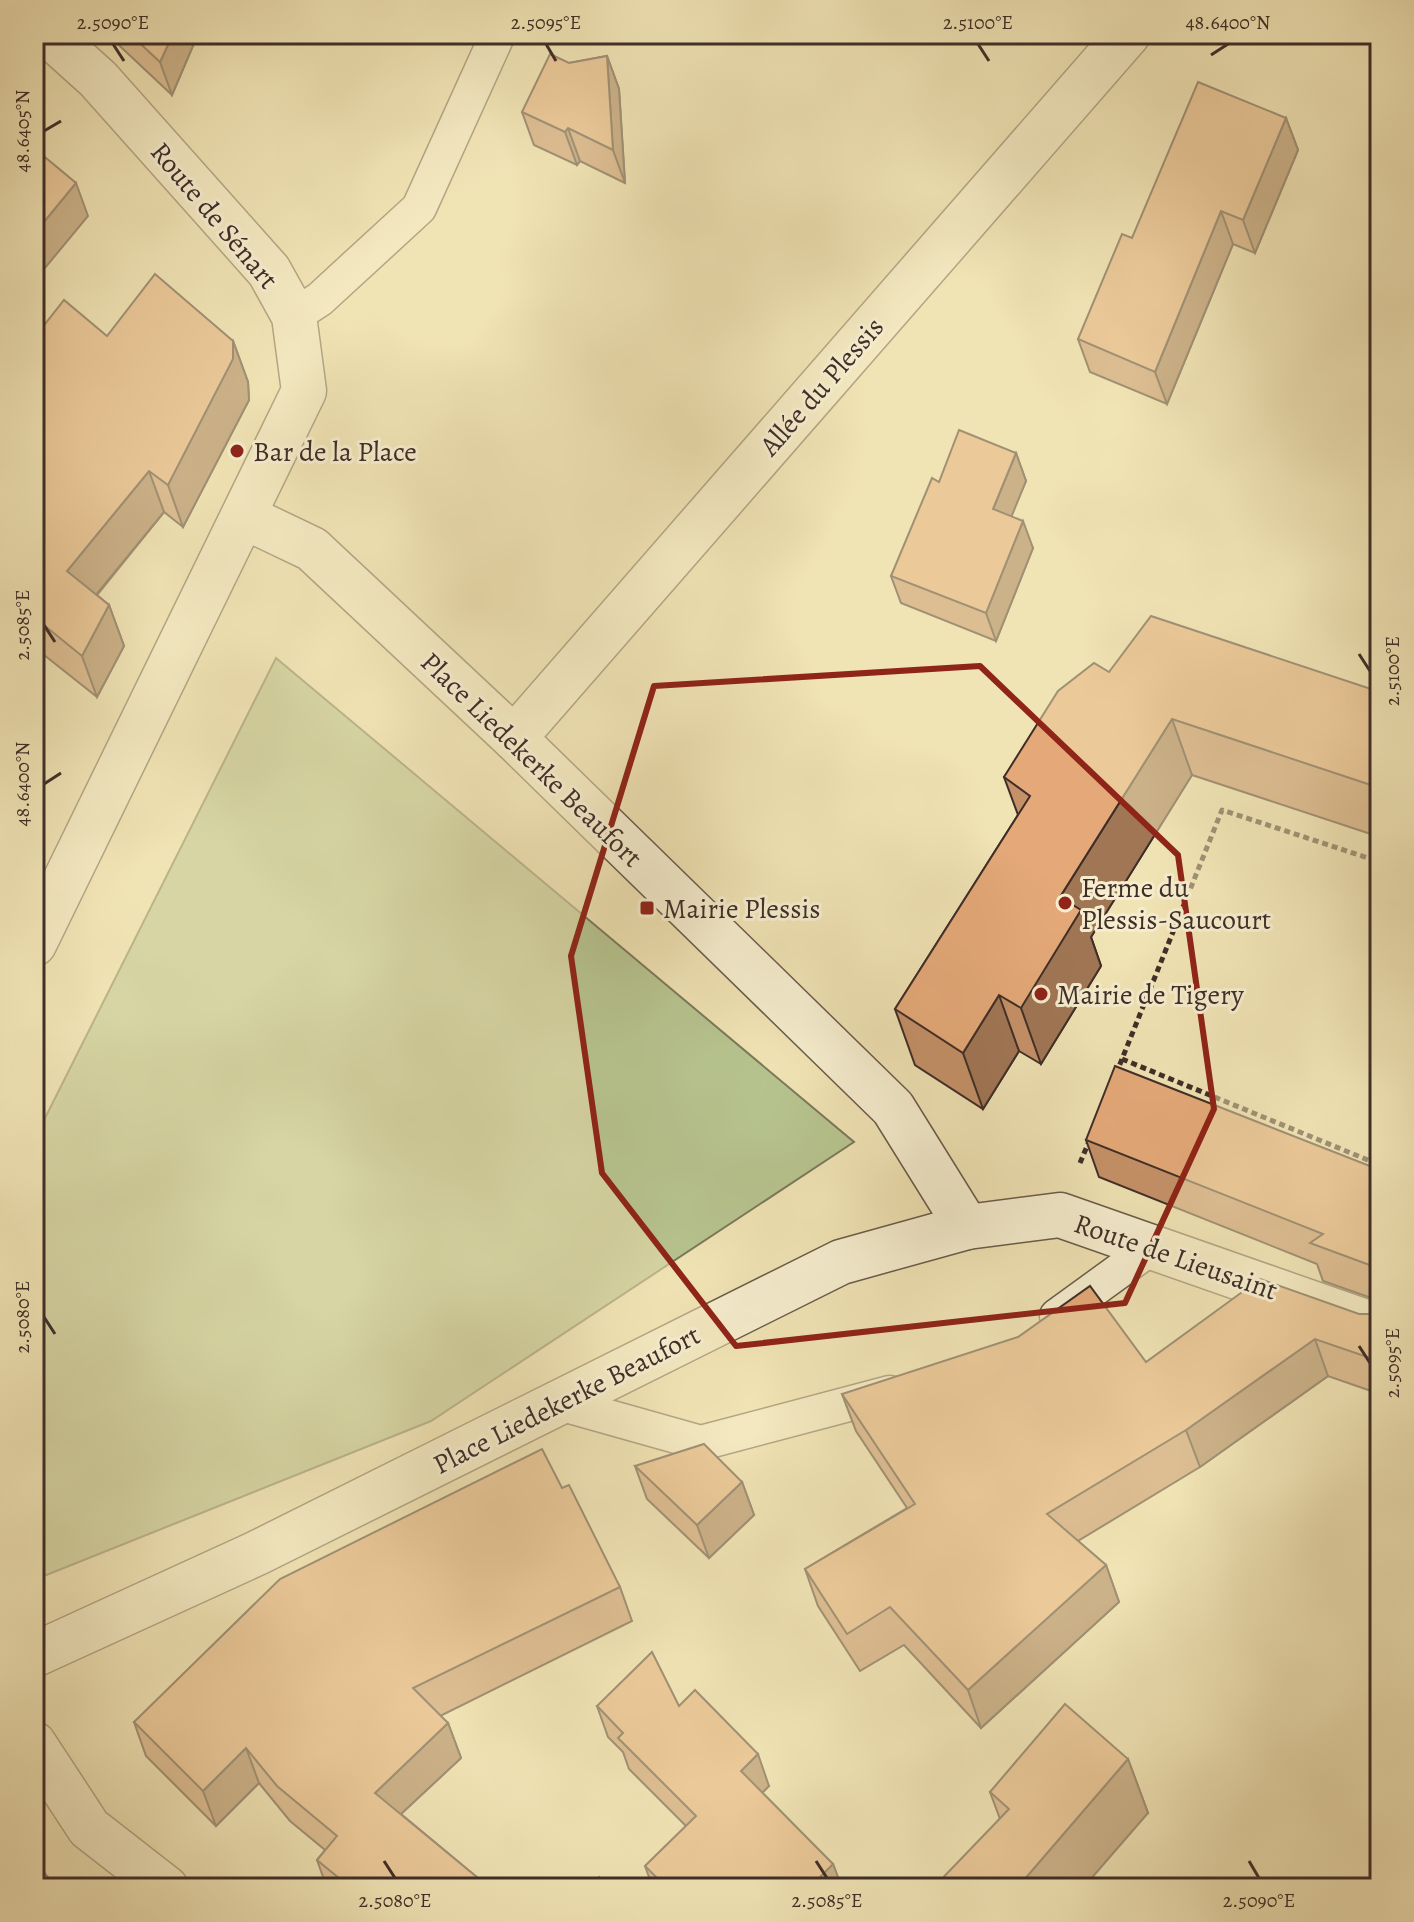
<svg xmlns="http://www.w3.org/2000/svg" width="1414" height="1922" viewBox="0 0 1414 1922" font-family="Alegreya,serif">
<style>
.green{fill:#b7c48f;stroke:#7b795c;stroke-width:2}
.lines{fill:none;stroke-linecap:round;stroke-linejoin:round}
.service-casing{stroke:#6b5b4b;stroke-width:37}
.minor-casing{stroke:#6b5b4b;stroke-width:47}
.tertiary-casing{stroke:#6b5b4b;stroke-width:47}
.path{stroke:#3f2e28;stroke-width:5;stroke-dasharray:6 4;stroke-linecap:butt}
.service{stroke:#f5edce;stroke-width:34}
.minor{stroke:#f5edce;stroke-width:44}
.tertiary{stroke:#f5edce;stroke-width:44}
.wall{fill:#c59168;stroke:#3f2e28;stroke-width:2}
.shaded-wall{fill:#a07655;stroke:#3f2e28;stroke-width:2}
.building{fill:#e5a979;stroke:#3f2e28;stroke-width:2}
.marked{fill:none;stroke:#8f2418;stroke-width:6;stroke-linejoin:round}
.ticks{fill:none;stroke:#3f2e28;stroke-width:3}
.poi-dot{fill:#8f2418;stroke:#f5edce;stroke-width:3}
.labels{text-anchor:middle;stroke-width:6;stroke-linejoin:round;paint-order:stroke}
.street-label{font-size:28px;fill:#3f2e28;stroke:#f5edce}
.poi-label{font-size:28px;fill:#3f2e28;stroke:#f5edce;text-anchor:start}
.neatline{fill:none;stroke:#3f2e28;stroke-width:3}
.ticks-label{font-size:20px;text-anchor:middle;fill:#3f2e28}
</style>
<rect width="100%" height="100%" fill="#f0e3b4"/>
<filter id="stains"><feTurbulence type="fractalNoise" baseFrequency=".0025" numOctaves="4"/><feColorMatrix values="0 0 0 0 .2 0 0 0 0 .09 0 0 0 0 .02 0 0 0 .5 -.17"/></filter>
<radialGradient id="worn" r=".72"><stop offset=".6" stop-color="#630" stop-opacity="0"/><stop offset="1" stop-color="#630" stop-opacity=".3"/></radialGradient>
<path class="green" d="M276,658L854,1142L431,1421L34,1580V1140Z"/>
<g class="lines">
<g class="service-casing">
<g id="service">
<path d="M294,316L320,299L419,208L498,34"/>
<path d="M1057,1316L1152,1247"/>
<path d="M559,1403L701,1443L890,1393"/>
</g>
</g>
<g class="minor-casing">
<g id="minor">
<path d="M514,738L1128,34"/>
<path d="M34,1744L89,1828L166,1888"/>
</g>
</g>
<g class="tertiary-casing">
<g id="tertiary">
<path d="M245,517L312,549L514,738L893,1108L967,1227"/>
<path d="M34,944L304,391L294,316L269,271L98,79L48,34"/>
<path d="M34,1655L257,1553L841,1262L967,1227L1060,1215L1380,1327"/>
</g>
</g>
<g class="path">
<path d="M1122,1059L1380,1165"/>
<path d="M1116,1074L1222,810L1380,862"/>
<path d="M1080,1163L1090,1139"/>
</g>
<use href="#service" class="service"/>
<use href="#minor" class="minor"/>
<use href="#tertiary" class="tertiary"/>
</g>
<g class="wall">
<path d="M107,34H198L172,95Z"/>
<path d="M607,56L619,89L625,183L580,161L577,165L534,145L522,112L569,63Z"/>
<path d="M1286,118L1298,150L1255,253L1233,244L1167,404L1090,372L1078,339L1132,238Z"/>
<path d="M107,336L233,341L248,382L249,400L183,527L164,512L97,595L109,605L124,646L97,697L34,647V338Z"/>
<path d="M1016,453L1026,481L1011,516L1033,548L996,641L901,603L891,576L939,482Z"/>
<path d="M1109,672L1380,692V837L1192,775L1091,937L1101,966L1041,1064L1019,1051L983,1109L915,1065L895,1009L1018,815L1004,777Z"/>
<path d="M1086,1140L1380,1170V1301L1323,1281L1317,1264L1099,1177Z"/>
<path d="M1380,1310V1394L1328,1376L1200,1467L1078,1541L1106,1565L1119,1602L981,1728L904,1645L860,1671L818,1606L805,1569L907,1508L856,1431L842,1394L1146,1362L1359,1314H1372Z"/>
<path d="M635,1466L742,1482L754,1515L709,1558L647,1499Z"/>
<path d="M562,1488L620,1587L632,1621L440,1716L448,1723L461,1758L401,1814L490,1888H327L317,1860L325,1850L290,1821L259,1783L216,1826L146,1756L134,1722Z"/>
<path d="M597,1706H679L769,1786L762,1793L833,1864L842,1888H653L645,1866L686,1826L629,1769L623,1752L608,1737Z"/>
<path d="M1128,1759L1148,1813L1000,1819L990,1792Z"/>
</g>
<g class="shaded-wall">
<path d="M173,34H198L172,95L160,62Z"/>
<path d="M607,56L619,89L625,183L613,150Z"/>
<path d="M1286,118L1298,150L1255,253L1243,220Z"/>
<path d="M568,128L580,161L577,165L565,132Z"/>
<path d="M76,183L88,216L35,280L34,277V234Z"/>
<path d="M1221,211L1233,244L1167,404L1155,372Z"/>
<path d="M233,341L248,382L249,400L183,527L168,485Z"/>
<path d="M1016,453L1026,481L1003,537L993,509Z"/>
<path d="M149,471L164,512L82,612L67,571Z"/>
<path d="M1023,521L1033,548L996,641L986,613Z"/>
<path d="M109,605L124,646L97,697L82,656Z"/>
<path d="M1172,719L1192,775L1091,937L1101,966L1041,1064L1021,1008L1060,897Z"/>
<path d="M999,995L1019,1051L983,1109L963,1053Z"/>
<path d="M1315,1339L1328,1376L1200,1467L1186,1430Z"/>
<path d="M1380,1352V1370L1376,1360Z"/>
<path d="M742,1482L754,1515L709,1558L697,1525Z"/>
<path d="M1106,1565L1119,1602L981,1728L968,1690Z"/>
<path d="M448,1723L461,1758L387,1827L375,1793Z"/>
<path d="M246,1748L259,1783L216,1826L203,1791Z"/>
<path d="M758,1754L769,1786L752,1803L741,1771Z"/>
<path d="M1128,1759L1148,1813L1083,1888H1017Z"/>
<path d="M833,1864L842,1888H809Z"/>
</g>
<g class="building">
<path d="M130,34H173L160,62Z"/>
<path d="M550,54L569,63L607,56L613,150L568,128L565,132L522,112Z"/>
<path d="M1198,82L1286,118L1243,220L1221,211L1155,372L1078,339L1122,234L1132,238Z"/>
<path d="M34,148L76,183L34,234Z"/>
<path d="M155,274L233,341V359L168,485L149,471L67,571L109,605L82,656L34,617V338L64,300L107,336Z"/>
<path d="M959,430L1016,453L993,509L1023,521L986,613L891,576L932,478L939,482Z"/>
<path d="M1151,616L1380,692V788L1172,719L1060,897L1081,910L1021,1008L999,995L963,1053L895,1009L1030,796L1004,777L1058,691L1094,663L1109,672Z"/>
<path d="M1115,1066L1380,1170V1270L1375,1267L1310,1243L1323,1234L1086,1140Z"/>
<path d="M1260,1279L1359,1314H1372L1380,1310V1352L1376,1360L1315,1339L1186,1430L1047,1514L1106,1565L968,1690L890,1607L847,1634L805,1569L915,1504L842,1394L1018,1337L1090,1286L1146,1362Z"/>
<path d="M704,1444L742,1482L697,1525L635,1466Z"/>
<path d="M542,1449L562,1488L569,1485L620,1587L413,1688L448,1723L375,1793L490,1888H351L317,1860L337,1836L277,1786L246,1748L203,1791L134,1722L280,1579Z"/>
<path d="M652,1652L679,1706L695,1690L758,1754L741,1771L833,1864L809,1888H667L645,1866L696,1816L618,1738L623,1733L597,1706Z"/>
<path d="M1065,1704L1128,1759L1017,1888H933L1009,1809L990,1792Z"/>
<path d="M34,1860L55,1886L53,1888H34Z"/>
<path d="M599,1877L610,1888H590Z"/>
</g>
<path d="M0 0H1414V1922H0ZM980,666L1178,855L1214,1109L1125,1303L736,1346L602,1173L571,956L654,686Z" fill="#f0e3b4" fill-opacity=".55" fill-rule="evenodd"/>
<path class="marked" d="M980,666L1178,855L1214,1109L1125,1303L736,1346L602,1173L571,956L654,686Z"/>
<path class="ticks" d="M113,44L124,61M546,44L556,61M978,44L989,61M1211,55L1228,44M44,131L61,121M44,625L55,642M1359,654L1370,671M44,784L61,773M44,1317L55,1334M1359,1346L1370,1363M384,1861L395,1878M816,1861L827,1878M1249,1861L1259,1878"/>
<g class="poi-dot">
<circle cx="237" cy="451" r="8"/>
<circle cx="1065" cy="903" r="8"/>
<rect x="639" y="900" width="16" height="16" rx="4"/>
<circle cx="1041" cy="994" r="8"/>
</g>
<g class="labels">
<g class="street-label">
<text transform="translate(215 215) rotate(50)" y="10">Route de Sénart</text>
<text transform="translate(821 386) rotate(-49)" y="10">Allée du Plessis</text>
<text transform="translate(532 759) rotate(44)" y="10">Place Liedekerke Beaufort</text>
<text transform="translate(1176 1256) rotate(19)" y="10">Route de Lieusaint</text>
<text transform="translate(566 1399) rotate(-27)" y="10">Place Liedekerke Beaufort</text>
</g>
<g class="poi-label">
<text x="253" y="461">Bar de la Place</text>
<text x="1081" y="897">Ferme du<tspan x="1081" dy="32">Plessis-Saucourt</tspan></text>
<text x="663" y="918">Mairie Plessis</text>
<text x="1057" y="1004">Mairie de Tigery</text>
</g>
</g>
<rect width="1414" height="1922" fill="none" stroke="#f0e3b4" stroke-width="88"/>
<rect x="44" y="44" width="1326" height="1834" class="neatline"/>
<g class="ticks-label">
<text x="113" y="29">2.5090°E</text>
<text x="546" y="29">2.5095°E</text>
<text x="978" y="29">2.5100°E</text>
<text x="1228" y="29">48.6400°N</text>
<text transform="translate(22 131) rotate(-90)" y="7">48.6405°N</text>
<text transform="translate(22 625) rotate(-90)" y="7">2.5085°E</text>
<text transform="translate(1392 671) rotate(-90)" y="7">2.5100°E</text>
<text transform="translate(22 784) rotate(-90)" y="7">48.6400°N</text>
<text transform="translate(22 1317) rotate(-90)" y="7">2.5080°E</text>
<text transform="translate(1392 1363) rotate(-90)" y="7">2.5095°E</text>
<text x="395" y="1907">2.5080°E</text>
<text x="827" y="1907">2.5085°E</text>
<text x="1259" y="1907">2.5090°E</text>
</g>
<rect width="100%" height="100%" filter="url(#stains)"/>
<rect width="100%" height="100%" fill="url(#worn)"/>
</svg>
